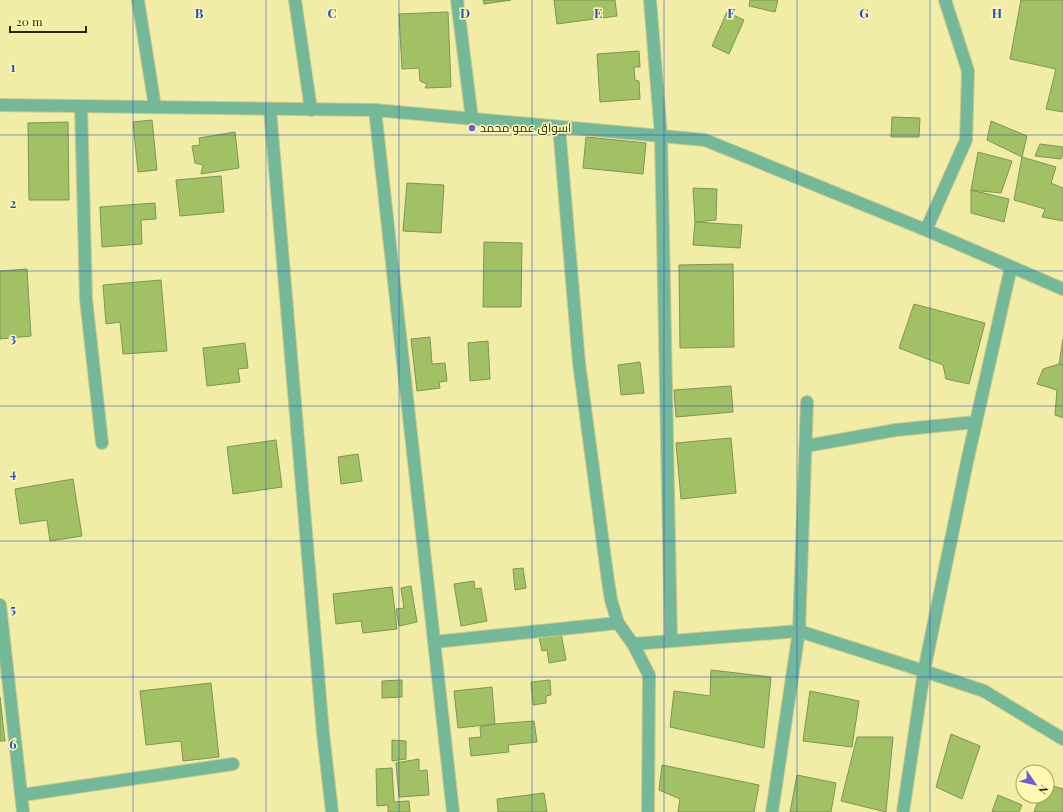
<svg xmlns="http://www.w3.org/2000/svg" width="1063" height="812" viewBox="0 0 1063 812" font-family="'Playfair Display',Cairo,serif">
<style>
.building{fill:#a2c164;stroke:#7f9456}
.lines{fill:none;stroke-linecap:round;stroke-linejoin:round}
.street-casing{stroke:#cdc88a;stroke-width:14}
.street{stroke:#73b899;stroke-width:12}
.grid{fill:none;stroke:#1d4ed8;stroke-width:1;stroke-opacity:0.55}
.poi-dot{fill:#6c5dd7;stroke:#fff9b3;stroke-width:1.5}
.labels{text-anchor:middle;stroke-width:3;stroke-linejoin:round;paint-order:stroke}
.poi-label{font-size:12px;fill:#282509;stroke:#fff9b3;text-anchor:start}
.grid-label{font-size:13px;text-anchor:middle;font-weight:bold;fill:#1d4ed8;stroke:#fff9b3;stroke-width:3;stroke-linejoin:round;paint-order:stroke}
</style>
<rect width="100%" height="100%" fill="#f1eca6"/>
<g class="building">
<path d="M483,0H511L484,4Z"/>
<path d="M554,0H615L617,16L557,24Z"/>
<path d="M750,0H778L775,12L749,6Z"/>
<path d="M1021,0H1063V112L1046,109L1056,69L1010,59Z"/>
<path d="M448,12L451,87L425,88L427,84L420,81L419,68L402,69L399,14Z"/>
<path d="M727,12L744,20L729,54L712,46Z"/>
<path d="M639,51L640,67H634L635,80L639,81L640,99L600,102L597,54Z"/>
<path d="M892,117L920,118L919,137H891Z"/>
<path d="M152,120L157,170L138,172L133,122Z"/>
<path d="M991,121L1027,136L1022,157L987,140Z"/>
<path d="M68,122L69,200H29L28,123Z"/>
<path d="M235,132L239,168L201,174L203,165L195,163L192,146L200,145L199,138Z"/>
<path d="M586,137L646,143L643,174L583,168Z"/>
<path d="M1040,144L1063,147V153L1061,159L1035,156Z"/>
<path d="M978,152L1012,161L1001,193L971,190Z"/>
<path d="M1022,157L1056,167L1051,183L1063,188V221L1042,217L1045,209L1014,200Z"/>
<path d="M221,176L224,212L180,216L176,180Z"/>
<path d="M407,183L444,185L441,233L403,231Z"/>
<path d="M693,188L717,189L716,220L695,222Z"/>
<path d="M971,190L1009,199L1004,222L971,213Z"/>
<path d="M155,203L156,219L141,220L142,244L102,247L100,207Z"/>
<path d="M695,222L742,225L740,248L693,245Z"/>
<path d="M484,242L522,243L521,307H483Z"/>
<path d="M733,264L734,347L680,348L679,265Z"/>
<path d="M27,269L31,336L0,339V271Z"/>
<path d="M161,280L167,351L123,354L120,322L106,324L103,285Z"/>
<path d="M914,304L985,323L969,384L946,379L943,365L899,348Z"/>
<path d="M430,337L432,364L445,363L447,381L439,382L440,388L417,391L411,339Z"/>
<path d="M1063,339V365L1059,364Z"/>
<path d="M488,341L490,379L470,381L468,343Z"/>
<path d="M245,343L248,368L238,369L240,382L207,386L203,348Z"/>
<path d="M640,362L644,393L621,395L618,365Z"/>
<path d="M1059,364L1063,365V418L1055,415L1057,390L1037,384L1043,369Z"/>
<path d="M731,386L733,412L676,417L674,390Z"/>
<path d="M731,438L736,493L681,499L676,443Z"/>
<path d="M276,440L282,487L233,494L227,447Z"/>
<path d="M358,454L362,481L341,484L338,457Z"/>
<path d="M73,479L82,536L50,541L47,520L20,524L15,489Z"/>
<path d="M523,568L526,588L515,590L513,569Z"/>
<path d="M474,581L475,589L481,588L487,621L461,626L454,584Z"/>
<path d="M411,586L417,622L399,626L396,609L404,608L401,588Z"/>
<path d="M392,587L397,629L363,633L361,621L336,624L333,594Z"/>
<path d="M561,633L566,660L549,663L547,650L542,651L539,637Z"/>
<path d="M711,670L771,677L764,748L670,727L674,691L710,696Z"/>
<path d="M402,680V697L382,698V681Z"/>
<path d="M550,680L551,695L546,696V703L533,705L531,682Z"/>
<path d="M211,683L219,757L183,761L181,741L146,745L140,691Z"/>
<path d="M492,687L495,724L458,728L454,691Z"/>
<path d="M810,691L859,701L852,747L803,741Z"/>
<path d="M0,697L5,741H0Z"/>
<path d="M534,721L537,742L508,745L509,752L471,756L469,738L481,737L480,727L495,724Z"/>
<path d="M951,734L980,746L962,799L936,787Z"/>
<path d="M857,737H893L886,812L841,801Z"/>
<path d="M392,740L406,741V759L392,761Z"/>
<path d="M419,759V771L427,770L429,795L399,797L396,763Z"/>
<path d="M662,765L759,785L754,812H678L680,799L659,790Z"/>
<path d="M392,768L394,802L409,801L410,812H388V805L377,806L376,769Z"/>
<path d="M797,775L836,783L831,812H790Z"/>
<path d="M1047,784L1063,789V812H1034L1040,796H1047Z"/>
<path d="M544,793L547,812H498L497,799Z"/>
<path d="M998,795L1022,805L1019,812H992Z"/>
</g>
<g class="lines">
<g class="street-casing">
<g id="street">
<path d="M138,0L155,107"/>
<path d="M295,0L311,110"/>
<path d="M457,0L472,119"/>
<path d="M650,0L661,136L671,641"/>
<path d="M0,105L375,110L705,140L926,230L1063,289"/>
<path d="M81,106L86,299L102,443"/>
<path d="M270,109L323,733L332,812"/>
<path d="M375,110L453,812"/>
<path d="M559,127L579,363L608,581L611,600L618,623L633,644L649,675L648,812"/>
<path d="M926,230L966,140L968,71L945,0"/>
<path d="M806,446L896,430L976,422"/>
<path d="M0,605L23,812"/>
<path d="M434,642L618,623"/>
<path d="M633,644L799,631L924,671L984,691L1063,739"/>
<path d="M22,795L233,764"/>
<path d="M772,812L799,631L807,402"/>
<path d="M903,812L924,671L967,462L1011,267"/>
</g>
</g>
<use href="#street" class="street"/>
</g>
<path class="grid" d="M133,0V812M266,0V812M399,0V812M532,0V812M664,0V812M797,0V812M930,0V812M0,135H1063M0,271H1063M0,406H1063M0,541H1063M0,677H1063"/>
<circle class="poi-dot" cx="472" cy="128" r="4"/>
<g class="labels">
<g class="poi-label">
<text x="480" y="132">اسواق عمو محمد</text>
</g>
</g>
<g class="grid-label">
<text x="199" y="18">B</text>
<text x="332" y="18">C</text>
<text x="465" y="18">D</text>
<text x="598" y="18">E</text>
<text x="731" y="18">F</text>
<text x="864" y="18">G</text>
<text x="997" y="18">H</text>
<text x="13" y="72">1</text>
<text x="13" y="208">2</text>
<text x="13" y="343">3</text>
<text x="13" y="478">4</text>
<text x="13" y="614">5</text>
<text x="13" y="749">6</text>
</g>
<g transform="translate(1035 784) rotate(124)"><circle r="19" fill="#fff9b3" stroke="#a9a46f"/>
<path d="M0-3L7 15L0 10L-7 15Z" fill="#6c5dd7"/>
<text y="-6" font-size="11" font-weight="bold" text-anchor="middle" fill="#282509">N</text>
</g>
<path d="M10 26v6h76v-6" fill="none" stroke="#282509" stroke-width="2"/>
<text x="16" y="26" font-size="12" fill="#282509" stroke="#fff9b3" stroke-width="3" paint-order="stroke">20 m</text>
</svg>
